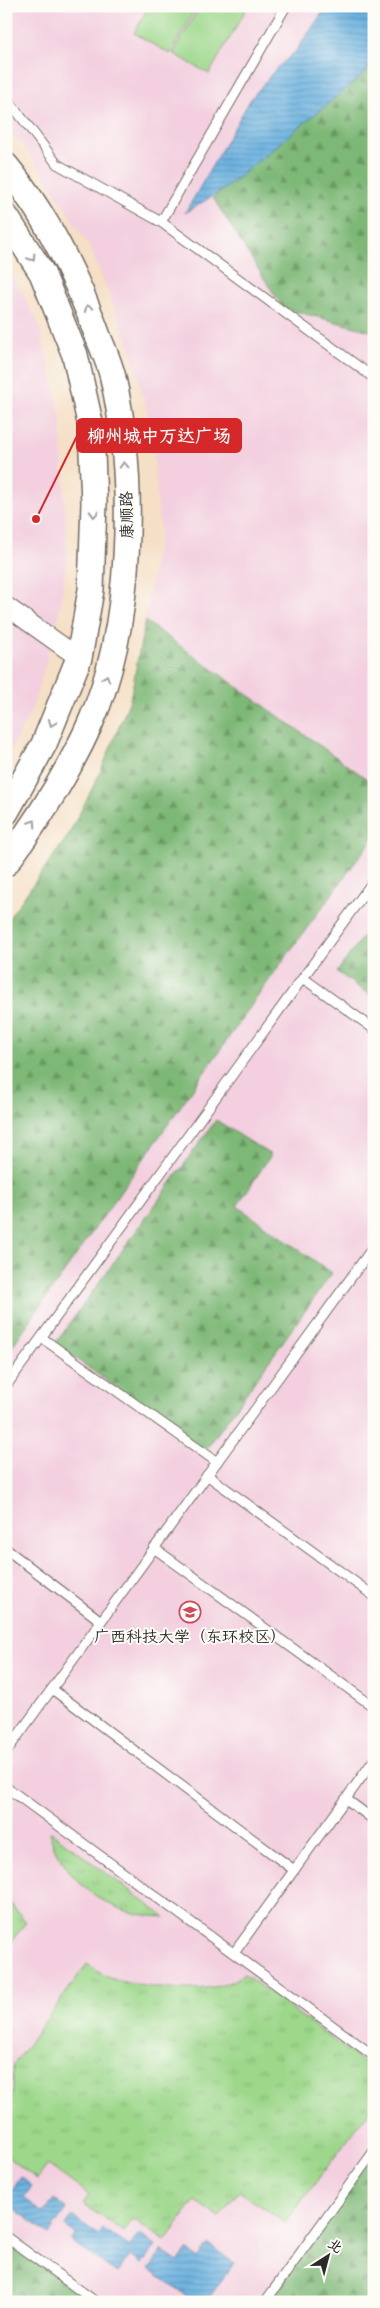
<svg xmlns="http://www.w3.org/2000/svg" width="380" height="2308" viewBox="0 0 380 2308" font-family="'Balsamiq Sans','LXGW WenKai TC',sans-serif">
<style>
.built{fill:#f3cfdf}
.grass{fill:url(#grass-tufts);stroke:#64815a}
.forest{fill:url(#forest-firs);stroke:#547250}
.park{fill:#9cd78a;stroke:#64815a}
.water{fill:url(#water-rules);stroke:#496e85}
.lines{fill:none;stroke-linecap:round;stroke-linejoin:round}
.lane-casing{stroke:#726a61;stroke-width:11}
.street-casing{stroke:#726a61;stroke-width:20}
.secondary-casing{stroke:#726a61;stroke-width:28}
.lane{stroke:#fff;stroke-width:9}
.street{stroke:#fff;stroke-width:18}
.secondary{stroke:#fff;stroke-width:25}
.oneway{stroke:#a0a0a0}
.labels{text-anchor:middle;stroke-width:4;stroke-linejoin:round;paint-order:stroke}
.street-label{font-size:16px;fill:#2b2b2b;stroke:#fdfcf7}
.poi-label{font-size:16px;fill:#2b2b2b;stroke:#fdfcf7}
.leader{fill:none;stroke:#d62828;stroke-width:2}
.callout-dot{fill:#d62828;stroke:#fdfcf7;stroke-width:2}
.callout{fill:#d62828;stroke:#d62828;stroke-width:2}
.callout-label{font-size:18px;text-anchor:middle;font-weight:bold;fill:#fff}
</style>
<defs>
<pattern id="grass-tufts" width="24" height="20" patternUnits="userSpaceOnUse" patternTransform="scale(1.25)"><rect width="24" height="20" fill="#9cd78a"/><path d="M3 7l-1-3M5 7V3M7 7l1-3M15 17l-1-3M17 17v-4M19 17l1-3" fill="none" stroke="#87b977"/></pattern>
<pattern id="forest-firs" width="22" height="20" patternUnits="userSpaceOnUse" patternTransform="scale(1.25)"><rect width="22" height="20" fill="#7db876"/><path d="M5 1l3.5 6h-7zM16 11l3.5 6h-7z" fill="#679661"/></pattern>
<pattern id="water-rules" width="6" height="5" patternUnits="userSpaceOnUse" patternTransform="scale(1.25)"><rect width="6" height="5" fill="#67b0df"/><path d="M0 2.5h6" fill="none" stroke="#558fb5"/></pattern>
</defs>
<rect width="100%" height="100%" fill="#fdfcf7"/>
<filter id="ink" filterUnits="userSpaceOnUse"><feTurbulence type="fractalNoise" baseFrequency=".02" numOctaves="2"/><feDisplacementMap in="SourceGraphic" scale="10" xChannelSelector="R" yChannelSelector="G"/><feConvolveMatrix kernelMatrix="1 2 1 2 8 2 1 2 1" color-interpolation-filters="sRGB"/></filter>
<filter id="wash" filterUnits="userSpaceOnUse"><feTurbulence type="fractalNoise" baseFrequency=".0096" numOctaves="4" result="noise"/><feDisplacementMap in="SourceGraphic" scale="20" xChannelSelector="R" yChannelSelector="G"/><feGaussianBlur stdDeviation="1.12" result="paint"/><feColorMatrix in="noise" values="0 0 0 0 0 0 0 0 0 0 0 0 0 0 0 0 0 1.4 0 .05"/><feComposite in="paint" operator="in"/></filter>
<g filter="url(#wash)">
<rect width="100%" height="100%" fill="#f5dfc5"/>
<g class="built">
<path d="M6,6H374V2302H6V922L68,836L100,773L130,700L160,530L152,430L129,343L90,247L35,161L6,126Z"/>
<path d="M6,264L38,322L61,418L67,556L58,620L32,709L6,758Z"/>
</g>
<g class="grass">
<path d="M50,1832H51L165,1917C148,1916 132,1914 116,1907C89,1897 53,1861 50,1832Z"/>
<path d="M6,1898L26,1922L6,1949Z"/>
<path d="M87,1964C92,1967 98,1972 103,1975C130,1988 199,1995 228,1983C233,1981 239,1977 244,1974L374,2070V2105L285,2223L239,2191L219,2217L195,2201L165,2241L133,2219L124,2232L83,2204L89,2195L48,2165L37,2179L6,2156V2107L13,2094V2065Z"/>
</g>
<g class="forest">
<path d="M374,64V332L283,308L213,198Z"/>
<path d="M145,621L374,784V837L279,966L6,1355V922L68,836L100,773L130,700Z"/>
<path d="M374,921V998L337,972Z"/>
<path d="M216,1120L271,1155L237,1206L332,1273L205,1451L55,1344Z"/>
<path d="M374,2151V2302H265Z"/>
<path d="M6,2237L96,2302H6Z"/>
</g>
<g class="park">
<path d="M149,6H197L170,54L134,33Z"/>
<path d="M200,6L247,8L209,74L173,53Z"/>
</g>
<g class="water">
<path d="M327,6H374V59L363,75L224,189L185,213L250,100L274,71L296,51Z"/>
<path d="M21,2177L32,2186L24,2198L44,2213L54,2199L67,2209L49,2234L6,2203V2197Z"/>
<path d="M72,2216L99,2235L103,2229L129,2247L139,2234L156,2246L142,2264L130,2255L117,2273L71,2241L76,2234L65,2226Z"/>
<path d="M208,2244L234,2263L206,2302H195L149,2269L162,2251L178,2262L187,2250L198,2258Z"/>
</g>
</g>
<g filter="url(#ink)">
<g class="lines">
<g class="lane-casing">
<g id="lane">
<path d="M6,97L57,164L161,222L374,378"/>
<path d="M161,222L286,6"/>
<path d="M303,978L374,1029"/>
<path d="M42,1338L217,1462"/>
<path d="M6,1386L374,880"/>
<path d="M207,1475L374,1596"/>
<path d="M154,1548L374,1707"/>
<path d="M6,1549L101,1621"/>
<path d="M52,1689L294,1870"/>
<path d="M6,1752L374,1246"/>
<path d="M6,1787L374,2056"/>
<path d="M346,1799L374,1820"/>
<path d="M234,1953L374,1760"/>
<path d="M6,2237L96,2302"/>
<path d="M265,2302L374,2151"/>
</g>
</g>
<g class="street-casing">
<path id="street" d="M6,606L79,658"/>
</g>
<g class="secondary-casing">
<g id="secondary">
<path d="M6,166C48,217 77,277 99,339C104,351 110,365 113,378C136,479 133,628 90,724C68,773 38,820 6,863"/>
<path d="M6,217L42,273L75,355L91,427L94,503L91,590L79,658L44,744L6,812"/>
</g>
</g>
<use href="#lane" class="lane"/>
<use href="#street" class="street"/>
<use href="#secondary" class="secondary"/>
</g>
<defs><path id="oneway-chevron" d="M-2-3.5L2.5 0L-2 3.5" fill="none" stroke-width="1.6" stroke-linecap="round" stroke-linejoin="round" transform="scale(1.25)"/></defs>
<g class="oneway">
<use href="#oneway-chevron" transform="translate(32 258) rotate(58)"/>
<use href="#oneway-chevron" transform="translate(88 308) rotate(-112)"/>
<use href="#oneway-chevron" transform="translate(124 465) rotate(-92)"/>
<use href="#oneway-chevron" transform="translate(94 514) rotate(92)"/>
<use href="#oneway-chevron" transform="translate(106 678) rotate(-71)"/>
<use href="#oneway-chevron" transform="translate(52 723) rotate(112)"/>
<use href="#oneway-chevron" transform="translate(33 823) rotate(-57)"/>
</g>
</g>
<defs>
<g id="university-ring" transform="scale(1.125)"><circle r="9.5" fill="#fdfcf7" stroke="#d1495b" stroke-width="1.5"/><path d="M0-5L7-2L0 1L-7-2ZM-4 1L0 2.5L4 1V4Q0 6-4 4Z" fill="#d1495b"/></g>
</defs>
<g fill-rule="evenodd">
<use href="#university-ring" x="190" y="1612"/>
</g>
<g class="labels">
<g class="street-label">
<text transform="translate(126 515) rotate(-91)" y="6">康顺路</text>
</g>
<g class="poi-label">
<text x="190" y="1642">广西科技大学（东环校区）</text>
</g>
</g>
<path class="leader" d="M36 519L77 436"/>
<circle class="callout-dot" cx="36" cy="519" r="5"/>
<rect class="callout" x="77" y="419" width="164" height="33" rx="5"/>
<g class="callout-label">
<text x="159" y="442">柳州城中万达广场</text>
</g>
<rect width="380" height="2308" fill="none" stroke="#fdfcf7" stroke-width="25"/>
<g transform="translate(328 2256) rotate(36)" stroke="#fdfcf7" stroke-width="4" paint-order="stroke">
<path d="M0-4L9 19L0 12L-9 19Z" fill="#2b2b2b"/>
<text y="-8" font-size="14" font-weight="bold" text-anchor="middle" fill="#2b2b2b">北</text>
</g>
</svg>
